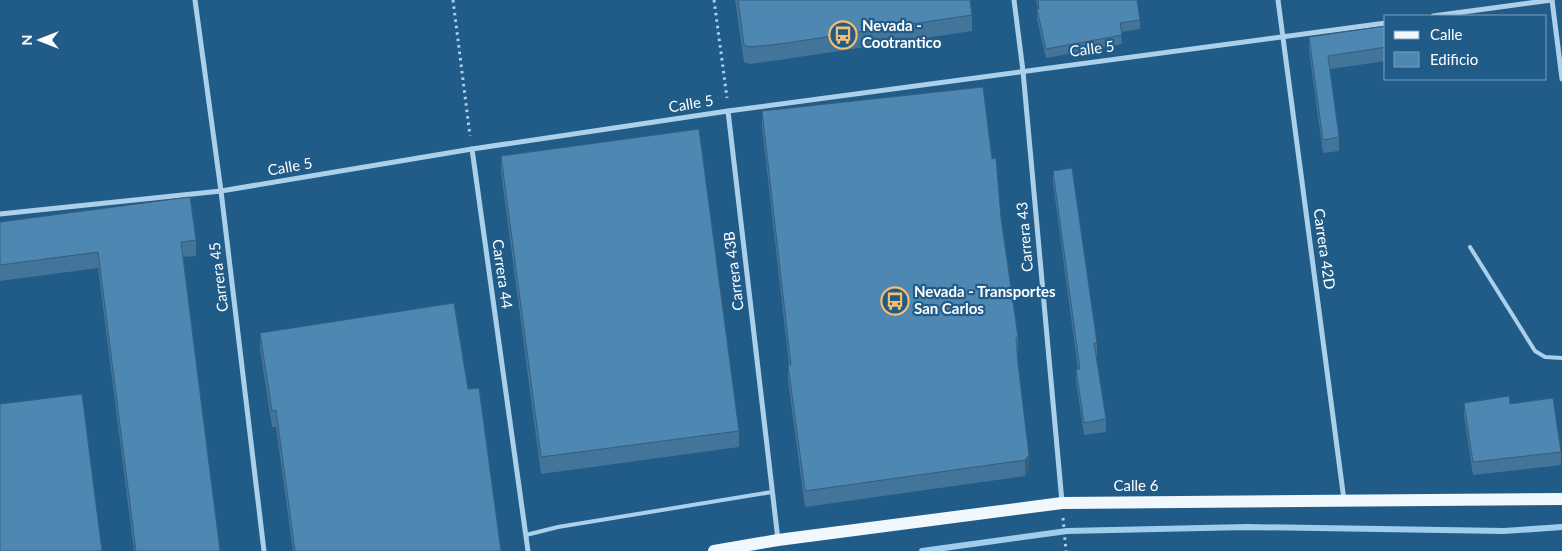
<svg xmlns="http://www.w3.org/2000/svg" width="1562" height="551" viewBox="0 0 1562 551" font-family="Lato,sans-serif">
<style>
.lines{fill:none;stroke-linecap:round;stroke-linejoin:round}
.stream{stroke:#a0cdec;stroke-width:6}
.path{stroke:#acd0ea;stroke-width:3;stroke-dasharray:2.5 4;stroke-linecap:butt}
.lane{stroke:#acd0ea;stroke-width:4}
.street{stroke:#acd0ea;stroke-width:5}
.primary{stroke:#f0f8fe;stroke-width:12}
.wall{fill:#437499}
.shaded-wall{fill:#375e7d}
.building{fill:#4e87b2;stroke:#375e7d}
.labels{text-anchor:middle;stroke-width:4.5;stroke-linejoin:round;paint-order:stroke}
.poi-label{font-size:15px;font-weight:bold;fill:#fff;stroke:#215c89;text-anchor:start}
.street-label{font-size:15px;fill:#fff;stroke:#215c89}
</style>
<rect width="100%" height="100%" fill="#215c89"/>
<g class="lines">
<path class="stream" d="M922,551L1067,531L1247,527L1504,531L1562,527"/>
<g class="path">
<path d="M453,0L470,136"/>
<path d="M714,0L727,98"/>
<path d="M1063,518L1066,551"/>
</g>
<g class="lane">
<path d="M1470,247L1535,351L1545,357L1562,358"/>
<path d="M526,535L558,527L772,492"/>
</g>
<g class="street">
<path d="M195,0L221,191L264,551"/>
<path d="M1014,0L1023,71L1062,502"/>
<path d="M1278,0L1344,500"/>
<path d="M1552,0L1562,79"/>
<path d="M1433,16L1552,0"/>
<path d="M728,111L778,540"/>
<path d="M472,149L528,551"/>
<path d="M0,214L221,191L472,149L728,111L1386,23"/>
</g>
<path class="primary" d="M714,551L778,540L1062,503L1562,499"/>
</g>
<g class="wall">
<path d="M735,0H970L972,15V31L779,60L750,64L744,62Z"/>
<path d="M1036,0H1137L1140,20V29L1121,32L1122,44L1046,58L1037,19V9H1038Z"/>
<path d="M1386,26V61L1330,69L1339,137V151L1323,153L1309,50V37Z"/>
<path d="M762,111L992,159L1018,337V353H1017L1029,470L1025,476L805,507L788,381V365H789L762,127Z"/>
<path d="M501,156L739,431V447L541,474L501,172Z"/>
<path d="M1053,171L1097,343V355H1096L1106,419V432L1084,435L1076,381V369H1078L1053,183Z"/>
<path d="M0,222L196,240V256L183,257L220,551H134L98,268L0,281Z"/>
<path d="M260,333L468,389L501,551H293L276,427H272L260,349Z"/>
<path d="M1464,403L1510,404L1561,452V465L1473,475L1464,416Z"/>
</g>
<path class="shaded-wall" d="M1029,455V470L1025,476V460Z"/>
<g class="building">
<path d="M738,0H970L972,15L779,44L750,47L744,45Z"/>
<path d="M1038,0H1137L1140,20L1120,23L1122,35L1046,49L1037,9H1039Z"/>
<path d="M1386,26V47L1328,56L1339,137L1323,140L1309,37Z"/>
<path d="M983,87L992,159L996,158L1001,218L1018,337L1016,338L1018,364L1029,455L1025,460L805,491L788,365H791L762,111Z"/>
<path d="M699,129L739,431L541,457L501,156Z"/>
<path d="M1072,168L1097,343H1094L1106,419L1084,423L1076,369H1080L1053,171Z"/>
<path d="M190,197L196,240L181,242L220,551H136L98,252L0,265V222Z"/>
<path d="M454,303L468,389L479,388L501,551H295L276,410L272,411L260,333Z"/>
<path d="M82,394L102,551H0V404Z"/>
<path d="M1509,396L1510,404L1553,398L1561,452L1473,462L1464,403Z"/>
</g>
<defs>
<g id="bus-ring" transform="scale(1.4375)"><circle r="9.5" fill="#215c89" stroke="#f7bd6e" stroke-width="1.5"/><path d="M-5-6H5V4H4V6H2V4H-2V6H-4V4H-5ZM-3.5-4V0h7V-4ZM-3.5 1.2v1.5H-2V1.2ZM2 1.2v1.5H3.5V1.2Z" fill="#f7bd6e"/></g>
</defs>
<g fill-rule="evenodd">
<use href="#bus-ring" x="843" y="35"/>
<use href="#bus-ring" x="895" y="301"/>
</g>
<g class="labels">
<g class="poi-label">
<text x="862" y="31">Nevada -<tspan x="862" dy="17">Cootrantico</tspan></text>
<text x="914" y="297">Nevada - Transportes<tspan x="914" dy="17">San Carlos</tspan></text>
</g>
<g class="street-label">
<text transform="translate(1092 49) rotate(-7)" y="5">Calle 5</text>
<text transform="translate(691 104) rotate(-9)" y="5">Calle 5</text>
<text transform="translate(290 167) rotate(-10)" y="5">Calle 5</text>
<text transform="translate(1025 237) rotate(-95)" y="5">Carrera 43</text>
<text transform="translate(1324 249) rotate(82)" y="5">Carrera 42D</text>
<text transform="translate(734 271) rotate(-97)" y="5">Carrera 43B</text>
<text transform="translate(502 274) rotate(82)" y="5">Carrera 44</text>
<text transform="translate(219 277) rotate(-97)" y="5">Carrera 45</text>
<text x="1136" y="491">Calle 6</text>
</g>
</g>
<rect x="1384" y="15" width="162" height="65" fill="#215c89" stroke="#7a9db8"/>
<rect x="1394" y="31" width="25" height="8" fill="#f0f8fe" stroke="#7a9db8"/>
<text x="1430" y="40" font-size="15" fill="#ffffff">Calle</text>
<rect x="1394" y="52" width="25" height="15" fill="#4e87b2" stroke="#7a9db8"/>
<text x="1430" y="65" font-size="15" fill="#ffffff">Edificio</text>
<g transform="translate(40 40) rotate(270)" stroke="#215c89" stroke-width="4" paint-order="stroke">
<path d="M0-4L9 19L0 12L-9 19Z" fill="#ffffff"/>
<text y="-8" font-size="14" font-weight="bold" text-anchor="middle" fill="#ffffff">N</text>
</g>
</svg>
